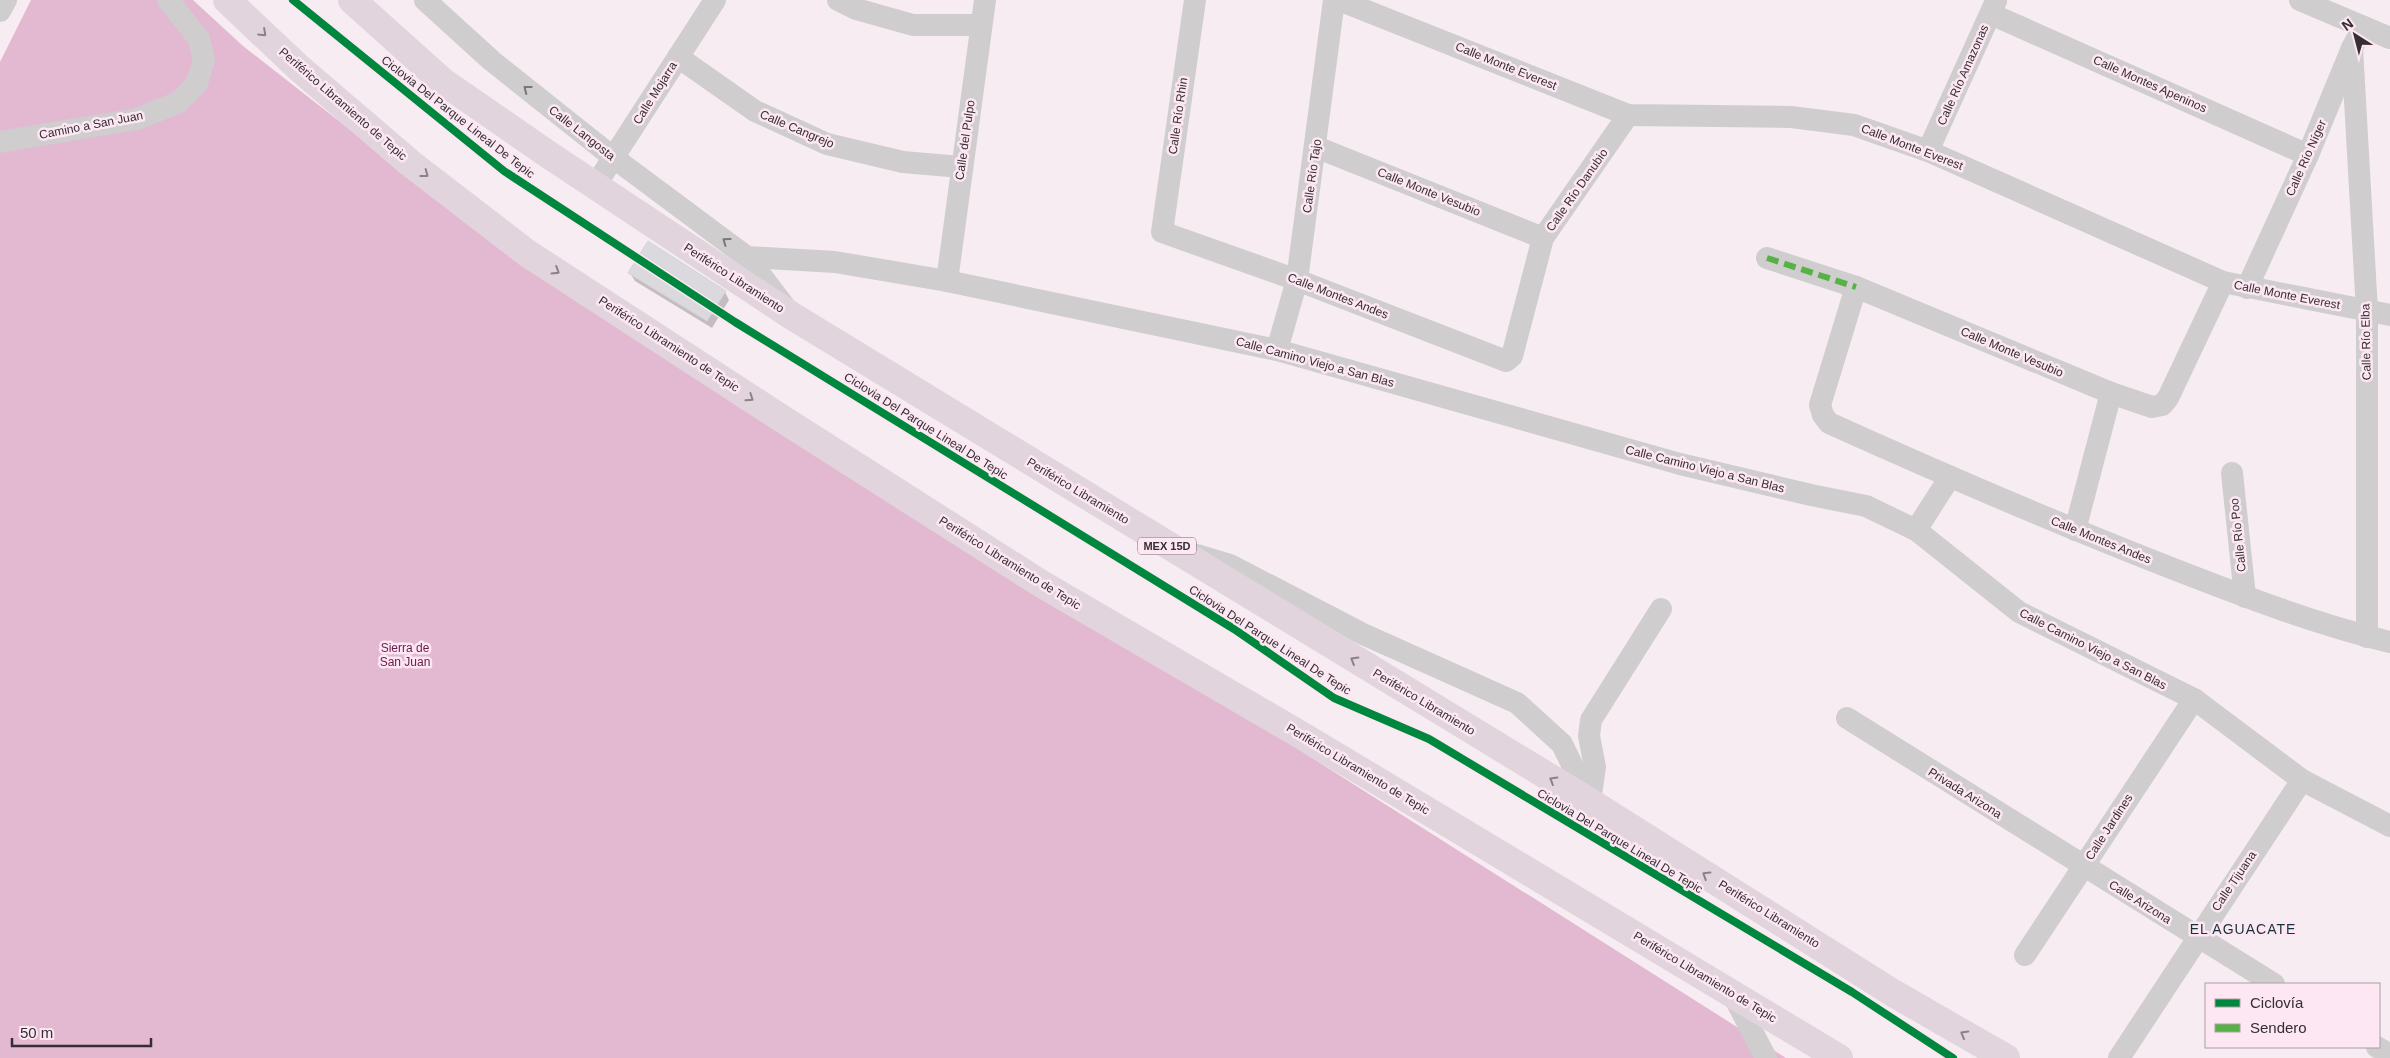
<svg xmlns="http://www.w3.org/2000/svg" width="2390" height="1058" viewBox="0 0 2390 1058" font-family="Arial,sans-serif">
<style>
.forest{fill:#e3b9d2}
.shadow{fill:#0003}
.building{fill:#dbd9de;stroke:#d3d3d7}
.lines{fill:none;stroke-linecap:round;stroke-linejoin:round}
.minor{stroke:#d0cdcf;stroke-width:22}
.highway{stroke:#e2d4dd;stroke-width:28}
.quiet{stroke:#56b246;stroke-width:6;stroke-dasharray:12 6;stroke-linecap:butt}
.cycleway-casing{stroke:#fce7f2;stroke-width:11}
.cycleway{stroke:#00873e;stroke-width:8}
.oneway{stroke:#8c8188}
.oneway2{stroke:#7b7679}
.labels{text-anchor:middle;stroke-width:5;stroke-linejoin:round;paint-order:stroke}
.shield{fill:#fce7f2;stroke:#71666c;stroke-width:1}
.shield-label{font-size:11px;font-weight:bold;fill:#352e32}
.street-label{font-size:12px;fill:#352e32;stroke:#fce7f2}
.park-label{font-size:12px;fill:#6b1a51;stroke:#fce7f2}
.neighbourhood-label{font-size:14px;letter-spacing:1px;fill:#14323c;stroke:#fce7f2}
</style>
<rect width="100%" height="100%" fill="#f7ecf2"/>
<path class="forest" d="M31,0H193L243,46L376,150L1001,561L1786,1058H0V62Z"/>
<path class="shadow" d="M630,273L725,292L729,300L712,328L635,281Z"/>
<path class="building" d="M648,241L726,291L707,321L628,273Z"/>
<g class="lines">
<g class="minor">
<path d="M425,0L492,61L614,158L747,257L785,307"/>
<path d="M838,0L856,9L913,25H981"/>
<path d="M1195,0L1162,232L1297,280L1506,361L1512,356L1543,238L1628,115"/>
<path d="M1339,0L1628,115L1791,117L1854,125L1928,151L2223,282L2390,315"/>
<path d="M2300,0L2390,38"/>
<path d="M0,11L6,0"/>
<path d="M1991,14L2308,155"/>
<path d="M2352,48L2367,311V637"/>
<path d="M678,57L755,111L827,144L903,162L961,167"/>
<path d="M0,142L137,119L179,102L197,83L204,60L199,39L168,0"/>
<path d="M1316,147L1543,238"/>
<path d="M1928,151L1996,1"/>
<path d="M595,186L715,0"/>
<path d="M747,257L835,262L947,281L1277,350L1680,464L1811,495L1866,506L1916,530L2019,612L2194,699L2302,780L2390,826"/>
<path d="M1767,258L1856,287L2111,393L2152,407L2162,405L2168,398L2223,282"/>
<path d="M947,281L985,0"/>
<path d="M1856,287L1820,405L1823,415L1829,423C1942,474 2056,523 2171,568C2243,596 2315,624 2390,642"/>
<path d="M2247,288L2308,155L2352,48L2363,27"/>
<path d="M1277,350L1297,280L1334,0"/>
<path d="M2232,473L2245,597"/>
<path d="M1916,530L1950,477"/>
<path d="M2075,530L2111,393"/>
<path d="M1197,555L1230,565L1363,634L1517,703L1562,744L1590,802"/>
<path d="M1847,718L2274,984"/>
<path d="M1590,802L1595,767L1589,736L1591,720L1661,609"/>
<path d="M2025,955L2194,699"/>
<path d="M1732,993L1766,1058"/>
<path d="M2377,1047L2390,1055"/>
<path d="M2119,1058L2302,780"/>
</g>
<g class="highway">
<path d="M227,0L299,68L410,163L527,253L784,420L1040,583L1301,735L1839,1058"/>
<path d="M352,0L442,81L549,155L792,316L1590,802L1893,993L2006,1058"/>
</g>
<path class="quiet" d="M1767,258L1856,287"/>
<g class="cycleway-casing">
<path id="cycleway" d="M293,0L504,171L735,322L1234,629L1334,698L1429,739L1852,992L1953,1058"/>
</g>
<use href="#cycleway" class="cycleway"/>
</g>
<defs><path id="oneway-chevron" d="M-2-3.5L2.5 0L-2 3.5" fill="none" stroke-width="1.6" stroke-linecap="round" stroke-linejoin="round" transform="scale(1.25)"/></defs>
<g class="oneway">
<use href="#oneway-chevron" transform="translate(263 33) rotate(43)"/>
<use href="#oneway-chevron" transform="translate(425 174) rotate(37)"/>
<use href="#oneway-chevron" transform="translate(556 271) rotate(32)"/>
<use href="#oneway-chevron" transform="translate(750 398) rotate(34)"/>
<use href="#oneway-chevron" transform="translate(1354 660) rotate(-149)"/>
<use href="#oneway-chevron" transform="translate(1553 780) rotate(-149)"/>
<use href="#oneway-chevron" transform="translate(1706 875) rotate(-148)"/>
<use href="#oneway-chevron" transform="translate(1964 1034) rotate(-150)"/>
</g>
<g class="oneway2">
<use href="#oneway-chevron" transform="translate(527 89) rotate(-142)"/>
<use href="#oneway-chevron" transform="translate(726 241) rotate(-144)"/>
</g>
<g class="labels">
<rect class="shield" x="1138" y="537.5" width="58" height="17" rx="4"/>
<g class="shield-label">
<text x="1167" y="550">MEX 15D</text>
</g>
<g class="street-label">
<text transform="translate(1506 66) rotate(22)" y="4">Calle Monte Everest</text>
<text transform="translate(1963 75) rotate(-66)" y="4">Calle Río Amazonas</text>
<text transform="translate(2150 84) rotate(24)" y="4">Calle Montes Apeninos</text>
<text transform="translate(655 93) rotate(-58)" y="4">Calle Mojarra</text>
<text transform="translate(343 104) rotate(41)" y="4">Periférico Libramiento de Tepic</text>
<text transform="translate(1178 116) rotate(-82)" y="4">Calle Río Rhin</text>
<text transform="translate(458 117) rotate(38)" y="4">Ciclovia Del Parque Lineal De Tepic</text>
<text transform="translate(91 125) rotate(-11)" y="4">Camino a San Juan</text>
<text transform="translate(797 129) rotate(23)" y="4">Calle Cangrejo</text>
<text transform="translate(582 133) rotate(38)" y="4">Calle Langosta</text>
<text transform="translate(965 140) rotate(-82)" y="4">Calle del Pulpo</text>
<text transform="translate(1912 147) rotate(21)" y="4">Calle Monte Everest</text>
<text transform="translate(2306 158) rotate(-66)" y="4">Calle Río Níger</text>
<text transform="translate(1312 176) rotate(-82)" y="4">Calle Río Tajo</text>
<text transform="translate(1577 190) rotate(-55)" y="4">Calle Río Danubio</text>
<text transform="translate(1429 192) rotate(22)" y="4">Calle Monte Vesubio</text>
<text transform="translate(734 278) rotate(33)" y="4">Periférico Libramiento</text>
<text transform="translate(2287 295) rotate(11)" y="4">Calle Monte Everest</text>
<text transform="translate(1338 296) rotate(21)" y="4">Calle Montes Andes</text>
<text transform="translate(2366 342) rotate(-91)" y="4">Calle Río Elba</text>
<text transform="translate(669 344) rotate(33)" y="4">Periférico Libramiento de Tepic</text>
<text transform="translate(2012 352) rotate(23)" y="4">Calle Monte Vesubio</text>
<text transform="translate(1315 362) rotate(15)" y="4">Calle Camino Viejo a San Blas</text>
<text transform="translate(926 426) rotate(32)" y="4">Ciclovia Del Parque Lineal De Tepic</text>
<text transform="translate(1705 469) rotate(14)" y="4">Calle Camino Viejo a San Blas</text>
<text transform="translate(1078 491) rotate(31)" y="4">Periférico Libramiento</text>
<text transform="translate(2238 535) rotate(-96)" y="4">Calle Río Poo</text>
<text transform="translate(2101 540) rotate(22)" y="4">Calle Montes Andes</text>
<text transform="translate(1010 563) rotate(32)" y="4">Periférico Libramiento de Tepic</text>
<text transform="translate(1270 640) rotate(33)" y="4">Ciclovia Del Parque Lineal De Tepic</text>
<text transform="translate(2093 649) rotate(27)" y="4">Calle Camino Viejo a San Blas</text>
<text transform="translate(1424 702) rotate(31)" y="4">Periférico Libramiento</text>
<text transform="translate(1358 769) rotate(31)" y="4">Periférico Libramiento de Tepic</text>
<text transform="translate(1965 793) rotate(32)" y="4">Privada Arizona</text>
<text transform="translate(2109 827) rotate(-57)" y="4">Calle Jardines</text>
<text transform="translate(1620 841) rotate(31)" y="4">Ciclovia Del Parque Lineal De Tepic</text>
<text transform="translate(2234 881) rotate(-56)" y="4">Calle Tijuana</text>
<text transform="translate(2140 902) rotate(32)" y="4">Calle Arizona</text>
<text transform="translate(1769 914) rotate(32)" y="4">Periférico Libramiento</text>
<text transform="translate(1705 977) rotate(31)" y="4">Periférico Libramiento de Tepic</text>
</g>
<g class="park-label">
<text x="405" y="652">Sierra de<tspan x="405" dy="14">San Juan</tspan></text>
</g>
<g class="neighbourhood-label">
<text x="2243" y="934">EL AGUACATE</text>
</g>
</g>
<rect x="2205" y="983" width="175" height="65" fill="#fce7f2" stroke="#ac9da5"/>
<rect x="2215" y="999" width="25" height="8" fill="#00873e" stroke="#ac9da5"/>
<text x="2250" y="1008" font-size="15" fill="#352e32">Ciclovía</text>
<rect x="2215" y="1024" width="25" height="8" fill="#56b246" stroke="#ac9da5"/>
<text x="2250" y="1033" font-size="15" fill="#352e32">Sendero</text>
<g transform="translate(2355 35) rotate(324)" stroke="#fce7f2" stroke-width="4" paint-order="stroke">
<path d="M0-4L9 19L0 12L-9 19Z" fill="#352e32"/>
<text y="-8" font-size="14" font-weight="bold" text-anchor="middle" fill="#352e32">N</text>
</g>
<path d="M12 1038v8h139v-8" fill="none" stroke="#352e32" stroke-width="2.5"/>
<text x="20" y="1038" font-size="15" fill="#352e32" stroke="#fce7f2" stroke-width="4" paint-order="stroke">50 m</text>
</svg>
